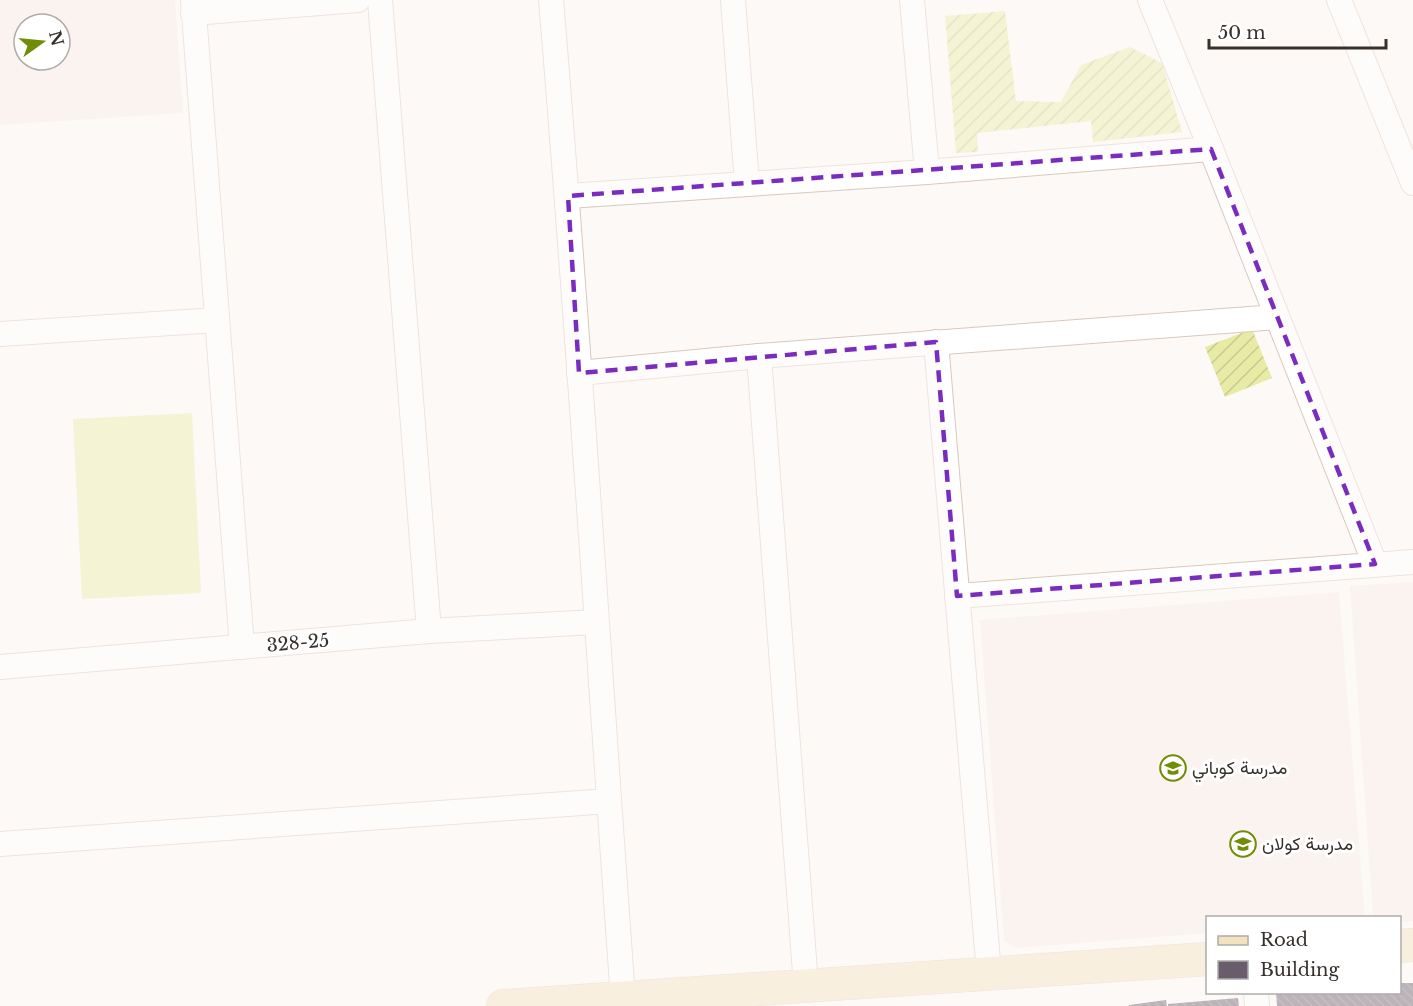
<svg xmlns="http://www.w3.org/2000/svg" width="1413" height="1006" viewBox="0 0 1413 1006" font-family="'Libre Baskerville',Vazirmatn,serif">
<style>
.built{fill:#f8ece5;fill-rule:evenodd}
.garden{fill:url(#garden-furrows)}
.pitch{fill:#e8eba6}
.building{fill:url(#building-back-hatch)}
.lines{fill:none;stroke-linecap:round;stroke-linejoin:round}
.street-casing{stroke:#dbc8bb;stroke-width:26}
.secondary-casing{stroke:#dbc8bb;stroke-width:34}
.street{stroke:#fff;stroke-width:24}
.secondary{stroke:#f4e2bf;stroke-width:33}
.marked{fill:none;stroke:#7b2cbf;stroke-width:4.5;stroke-dasharray:12 8;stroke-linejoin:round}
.labels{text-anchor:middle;stroke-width:6;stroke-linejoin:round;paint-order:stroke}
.street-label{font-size:18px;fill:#38302b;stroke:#fff}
.poi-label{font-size:18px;fill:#38302b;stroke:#fff;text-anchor:start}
</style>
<defs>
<pattern id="garden-furrows" width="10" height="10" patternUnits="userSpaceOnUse" patternTransform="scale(1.5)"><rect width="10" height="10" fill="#e8eba6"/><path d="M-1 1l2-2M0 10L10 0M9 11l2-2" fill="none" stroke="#c8ca8f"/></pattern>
<pattern id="building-back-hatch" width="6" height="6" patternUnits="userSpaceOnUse" patternTransform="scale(1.5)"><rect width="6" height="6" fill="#6a5d6b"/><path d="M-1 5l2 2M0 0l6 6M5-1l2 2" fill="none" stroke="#807680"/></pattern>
</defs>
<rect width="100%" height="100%" fill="#fdf9f7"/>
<g class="built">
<path d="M0,0H175L183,113L0,125ZM24,24H60V60H24Z"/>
<path d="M1413,582V921L1400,922V918L1373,917L1350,586Z"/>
<path d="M1339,592L1365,917L1208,918L1207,933L1016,948L1004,941L980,620Z"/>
</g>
<g class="garden">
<path d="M1005,11L1016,101L1061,102L1081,65L1130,47L1162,63L1182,132L1093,142L1091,121L977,133L978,152L956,153L945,16Z"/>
<path d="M1252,329L1272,378L1225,397L1205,347Z"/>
</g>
<path class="pitch" d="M192,413L201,593L82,599L73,419Z"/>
<g class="building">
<path d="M1400,983H1413V1006H1277L1276,992H1400Z"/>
<path d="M1238,998L1239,1006H1168V1004Z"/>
<path d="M1166,1000L1167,1006H1129V1005Z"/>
</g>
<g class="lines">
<g class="street-casing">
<g id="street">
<path d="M193,0L242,647"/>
<path d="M380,0L429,631"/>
<path d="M551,0C579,332 599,666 623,998"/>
<path d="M733,0L747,184"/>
<path d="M912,0L927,172"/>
<path d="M1150,0L1211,149L1375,564"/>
<path d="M1339,0L1413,183"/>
<path d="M193,13L358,0"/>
<path d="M568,196L927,172L1211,149"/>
<path d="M0,334L217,320"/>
<path d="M936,342L989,973"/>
<path d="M759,356L806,986"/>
<path d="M579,373L759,356L1277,317"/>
<path d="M957,596L1413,562"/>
<path d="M0,667L429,631L595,622"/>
<path d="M0,844L609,801"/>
<path d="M1256,992L1257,1006"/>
</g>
</g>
<g class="secondary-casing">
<g id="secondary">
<path d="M1400,946L1413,945"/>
<path d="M503,1006L1208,959"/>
</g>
</g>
<use href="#street" class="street"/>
<use href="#secondary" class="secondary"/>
</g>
<path d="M0 0H1413V1006H0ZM1211,149L1375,564L957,596L936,342L579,373L568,196Z" fill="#fdf9f7" fill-opacity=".55" fill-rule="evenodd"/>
<path class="marked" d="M1211,149L1375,564L957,596L936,342L579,373L568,196Z"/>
<defs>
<g id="school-ring" transform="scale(1.35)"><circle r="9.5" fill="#fff" stroke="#708c08" stroke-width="1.5"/><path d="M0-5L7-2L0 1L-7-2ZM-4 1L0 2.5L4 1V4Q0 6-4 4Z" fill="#708c08"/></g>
</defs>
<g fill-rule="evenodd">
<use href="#school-ring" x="1173" y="768"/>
<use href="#school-ring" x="1243" y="844"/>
</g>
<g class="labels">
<g class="street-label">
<text transform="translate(298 643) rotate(-5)" y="6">328-25</text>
</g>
<g class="poi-label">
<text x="1192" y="774">مدرسة كوباني</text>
<text x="1262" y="850">مدرسة كولان</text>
</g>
</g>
<rect x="1206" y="916" width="195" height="78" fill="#ffffff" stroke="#afacaa" stroke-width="1.5"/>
<rect x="1218" y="936" width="30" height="9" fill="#f4e2bf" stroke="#afacaa" stroke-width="1.5"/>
<text x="1260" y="946" font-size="18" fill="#38302b">Road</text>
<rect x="1218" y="961" width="30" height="18" fill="#6a5d6b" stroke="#afacaa" stroke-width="1.5"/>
<text x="1260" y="976" font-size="18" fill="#38302b">Building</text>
<g transform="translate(42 42) rotate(75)"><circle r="28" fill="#ffffff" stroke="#afacaa" stroke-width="1.5"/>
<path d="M0-4.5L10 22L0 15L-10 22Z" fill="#708c08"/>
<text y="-9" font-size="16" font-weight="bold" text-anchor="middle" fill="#38302b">N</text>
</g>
<path d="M1209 39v9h177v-9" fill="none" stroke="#38302b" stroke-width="3"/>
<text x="1218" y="39" font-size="18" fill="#38302b" stroke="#ffffff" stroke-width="4.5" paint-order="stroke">50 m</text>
</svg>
